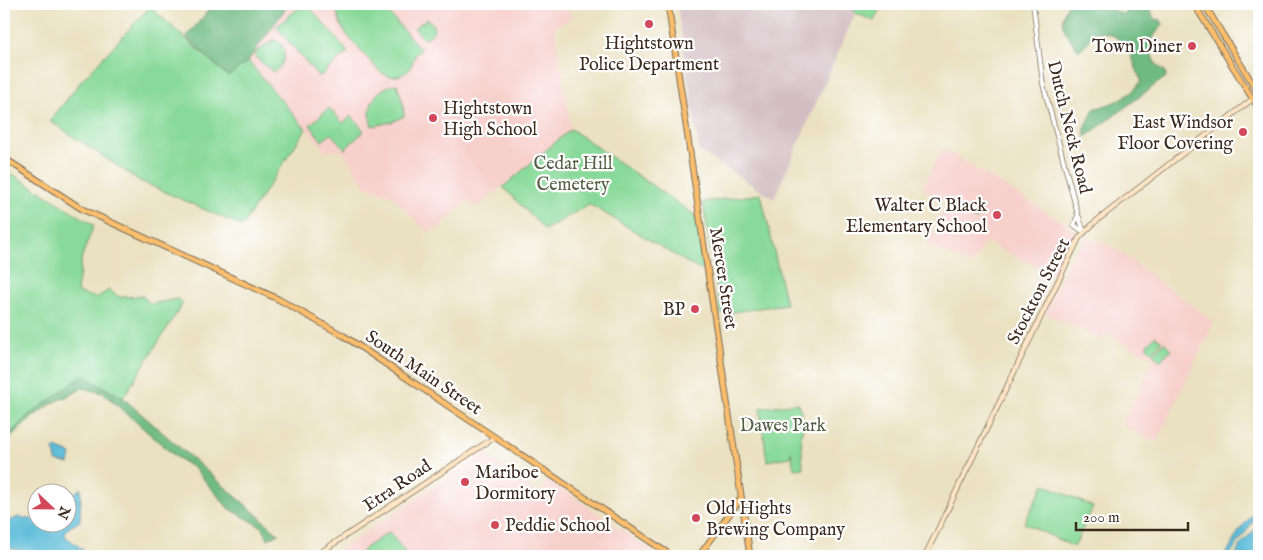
<svg xmlns="http://www.w3.org/2000/svg" width="1263" height="560" viewBox="0 0 1263 560" font-family="'IM FELL English',serif">
<style>
.built{fill:#f7d0cc}
.industrial{fill:#d2bec3}
.green{fill:#89da9a;stroke:#62825c}
.forest{fill:#6eba82;stroke:#547250}
.water{fill:#5abbd8;stroke:#4a727b}
.lines{fill:none;stroke-linecap:round;stroke-linejoin:round}
.tertiary-casing{stroke:#786a57;stroke-width:5.5}
.secondary-casing{stroke:#786a57;stroke-width:6}
.primary-casing{stroke:#786a57;stroke-width:7}
.trunk-casing{stroke:#786a57;stroke-width:7}
.tertiary{stroke:#fff;stroke-width:4}
.secondary{stroke:#fde5c5;stroke-width:4.5}
.primary{stroke:#fabe6d;stroke-width:5}
.trunk{stroke:#fabe6d;stroke-width:5}
.poi-dot{fill:#d1495b;stroke:#fff;stroke-width:2}
.labels{text-anchor:middle;stroke-width:4.5;stroke-linejoin:round;paint-order:stroke}
.poi-label{font-size:18px;fill:#3b2a1e;stroke:#fff;text-anchor:end}
.street-label{font-size:18px;fill:#3b2a1e;stroke:#fff}
.park-label{font-size:18px;fill:#525f43;stroke:#fff}
</style>
<rect width="100%" height="100%" fill="#fff"/>
<filter id="ink" filterUnits="userSpaceOnUse"><feTurbulence type="fractalNoise" baseFrequency=".02" numOctaves="2"/><feDisplacementMap in="SourceGraphic" scale="10" xChannelSelector="R" yChannelSelector="G"/><feConvolveMatrix kernelMatrix="1 2 1 2 8 2 1 2 1" color-interpolation-filters="sRGB"/></filter>
<filter id="wash" filterUnits="userSpaceOnUse"><feTurbulence type="fractalNoise" baseFrequency=".0096" numOctaves="4" result="noise"/><feDisplacementMap in="SourceGraphic" scale="20" xChannelSelector="R" yChannelSelector="G"/><feGaussianBlur stdDeviation="1.12" result="paint"/><feColorMatrix in="noise" values="0 0 0 0 0 0 0 0 0 0 0 0 0 0 0 0 0 1.4 0 .05"/><feComposite in="paint" operator="in"/></filter>
<g filter="url(#wash)">
<rect width="100%" height="100%" fill="#eae1c0"/>
<g class="built">
<path d="M289,4H562L574,17L555,27L571,129L480,205L473,206L468,200L438,228L427,232L392,196L367,187L343,152L337,150L326,152L248,61Z"/>
<path d="M942,148L1076,230L1056,276L986,242L972,265L926,245L947,202L922,189Z"/>
<path d="M1086,238L1112,246L1214,322L1156,443L1122,424L1154,359L1104,332L1101,339L1044,313L1072,256Z"/>
<path d="M484,453L538,493L548,479L659,556H330Z"/>
</g>
<path class="industrial" d="M696,4H852L855,14L774,199L699,151L677,6Z"/>
<g class="green">
<path d="M303,4H307L348,52L319,77L276,27Z"/>
<path d="M338,4H381L421,50L416,53L410,69C401,78 389,79 379,71C365,54 331,26 338,4Z"/>
<path d="M852,4H882L874,21L855,13Z"/>
<path d="M150,7L228,76L248,61L306,129L242,226L140,181L50,121L82,80Z"/>
<path d="M427,19L432,23L434,30L430,36L424,39L414,28Z"/>
<path d="M274,40C290,45 286,66 273,72L255,57L256,52Z"/>
<path d="M397,84L403,103L404,116L392,122L372,126C365,106 376,87 397,84Z"/>
<path d="M329,108L343,123L352,116L364,131L345,149L331,134L322,141L310,125Z"/>
<path d="M571,129L696,216L704,270L698,269L589,204L545,230L503,187Z"/>
<path d="M4,169L94,225L82,256L77,292L96,298L109,290L119,297L143,296L150,304L177,299L183,303L123,398L83,376L11,432L4,441Z"/>
<path d="M761,194L786,304L721,314L703,202Z"/>
<path d="M975,204L983,208L977,220L970,217Z"/>
<path d="M1155,336L1162,341L1152,352L1146,346Z"/>
<path d="M1164,342L1171,349L1160,361L1153,354Z"/>
<path d="M798,403L805,423L801,434L803,468L794,469L791,452L790,457L767,461L760,408Z"/>
<path d="M1044,484L1093,507L1074,547L1024,523Z"/>
<path d="M389,532L408,556H358L366,547Z"/>
</g>
<g class="forest">
<path d="M214,4H289L248,61L228,76L186,37Z"/>
<path d="M1068,4H1105L1108,8L1122,14L1139,4H1148L1154,19L1161,20L1163,25C1147,39 1146,60 1165,71L1166,77L1085,137V128L1094,109C1111,104 1132,97 1141,81C1133,60 1124,31 1097,32L1079,51C1066,32 1056,26 1068,4Z"/>
<path d="M83,376L123,398L279,534L268,539L262,527L228,508L194,468L176,457L103,393L82,388C73,395 64,397 55,402C36,412 19,430 4,444V441L26,417Z"/>
</g>
<g class="water">
<path d="M56,448L71,454L69,464L56,461L54,449Z"/>
<path d="M81,488L80,521L67,529L65,536L91,556H33L31,553L4,547V520L7,522L18,517L37,520L38,522H68V498Z"/>
<path d="M1259,507V513L1229,556H1225L1240,529Z"/>
<path d="M1259,525V556H1235L1241,544Z"/>
</g>
</g>
<g filter="url(#ink)">
<g class="lines">
<g class="tertiary-casing">
<g id="tertiary">
<path d="M1033,4L1043,84L1078,215L1074,225L1084,232"/>
<path d="M1079,217L1084,232"/>
</g>
</g>
<g class="secondary-casing">
<g id="secondary">
<path d="M315,556L495,437"/>
<path d="M925,556L1079,238L1095,222L1259,94"/>
</g>
</g>
<g class="primary-casing">
<g id="primary">
<path d="M668,4L750,556"/>
<path d="M4,158L82,209L278,299L344,336L672,556"/>
<path d="M699,556L741,498"/>
</g>
</g>
<g class="trunk-casing">
<g id="trunk">
<path d="M1194,4L1259,109"/>
<path d="M1204,4L1259,94"/>
</g>
</g>
<use href="#tertiary" class="tertiary"/>
<use href="#secondary" class="secondary"/>
<use href="#primary" class="primary"/>
<use href="#trunk" class="trunk"/>
</g>
</g>
<g class="poi-dot">
<circle cx="649" cy="24" r="5"/>
<circle cx="1192" cy="46" r="5"/>
<circle cx="433" cy="118" r="5"/>
<circle cx="1243" cy="132" r="5"/>
<circle cx="997" cy="215" r="5"/>
<circle cx="695" cy="309" r="5"/>
<circle cx="465" cy="482" r="5"/>
<circle cx="696" cy="518" r="5"/>
<circle cx="495" cy="525" r="5"/>
</g>
<g class="labels">
<g class="poi-label">
<text x="649" y="49" text-anchor="middle">Hightstown<tspan x="649" dy="21">Police Department</tspan></text>
<text x="1182" y="52">Town Diner</text>
<text x="443" y="114" text-anchor="start">Hightstown<tspan x="443" dy="21">High School</tspan></text>
<text x="1233" y="128">East Windsor<tspan x="1233" dy="21">Floor Covering</tspan></text>
<text x="987" y="211">Walter C Black<tspan x="987" dy="21">Elementary School</tspan></text>
<text x="685" y="315">BP</text>
<text x="475" y="478" text-anchor="start">Mariboe<tspan x="475" dy="21">Dormitory</tspan></text>
<text x="706" y="514" text-anchor="start">Old Hights<tspan x="706" dy="21">Brewing Company</tspan></text>
<text x="505" y="531" text-anchor="start">Peddie School</text>
</g>
<g class="street-label">
<text transform="translate(1070 127) rotate(76)" y="6">Dutch Neck Road</text>
<text transform="translate(724 278) rotate(81)" y="6">Mercer Street</text>
<text transform="translate(1038 291) rotate(-63)" y="6">Stockton Street</text>
<text transform="translate(424 372) rotate(34)" y="6">South Main Street</text>
<text transform="translate(397 485) rotate(-34)" y="6">Etra Road</text>
</g>
<g class="park-label">
<text x="573" y="169">Cedar Hill<tspan x="573" dy="21">Cemetery</tspan></text>
<text x="783" y="431">Dawes Park</text>
</g>
</g>
<rect width="1263" height="560" fill="none" stroke="#fff" stroke-width="20"/>
<g transform="translate(52 508) rotate(112)"><circle r="24" fill="#ffffff" stroke="#b1aaa5"/>
<path d="M0-4L9 19L0 12L-9 19Z" fill="#d1495b"/>
<text y="-8" font-size="14" font-weight="bold" text-anchor="middle" fill="#3b2a1e">N</text>
</g>
<path d="M1076 522v8h112v-8" fill="none" stroke="#3b2a1e" stroke-width="2.5"/>
<text x="1083" y="522" font-size="15" fill="#3b2a1e" stroke="#ffffff" stroke-width="4" paint-order="stroke">200 m</text>
</svg>
